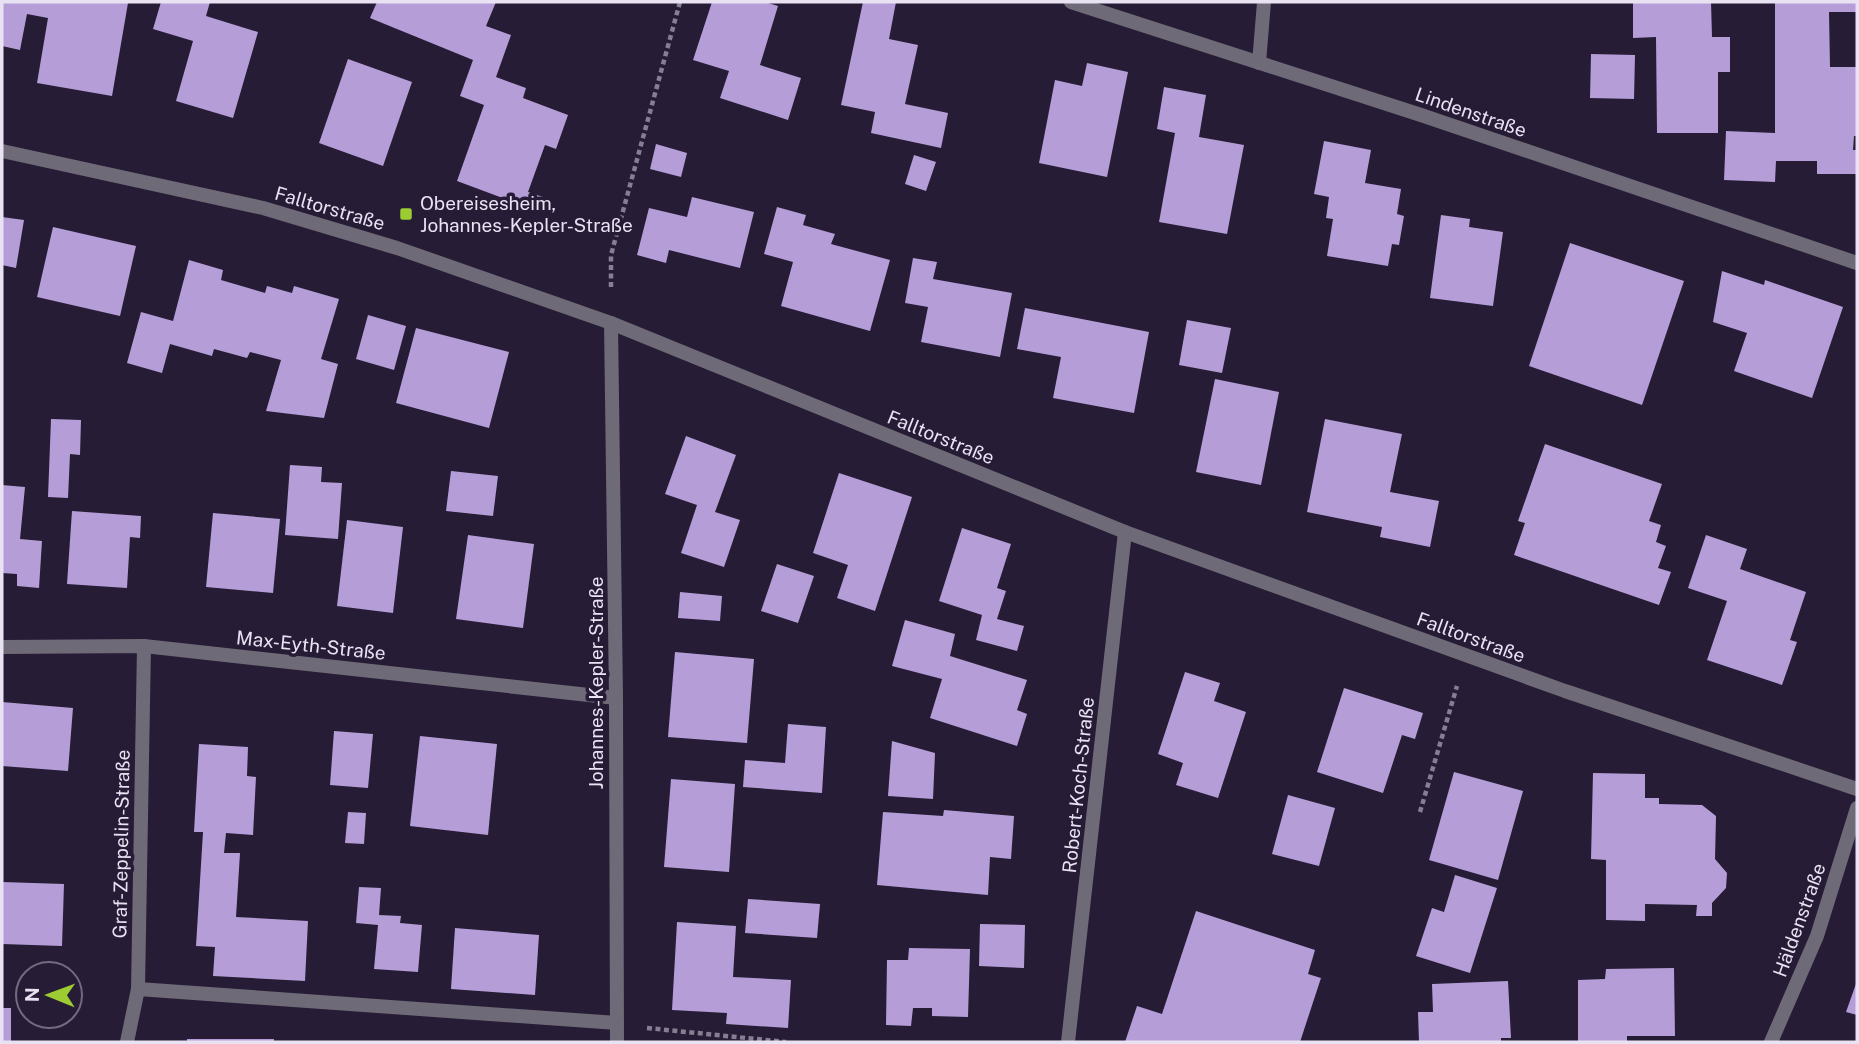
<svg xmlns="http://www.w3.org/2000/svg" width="1859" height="1044" viewBox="0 0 1859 1044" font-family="'Public Sans',sans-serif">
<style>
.building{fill:#b59ed8}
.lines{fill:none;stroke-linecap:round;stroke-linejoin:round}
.path{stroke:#867e93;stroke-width:4.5;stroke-dasharray:5 3.5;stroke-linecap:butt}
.service{stroke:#6f6a77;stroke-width:14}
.minor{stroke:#6f6a77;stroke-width:14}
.poi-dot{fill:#9ccb32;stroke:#261c35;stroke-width:2.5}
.labels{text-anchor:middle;stroke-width:7;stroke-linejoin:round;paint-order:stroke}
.street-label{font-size:19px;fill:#e8e2f3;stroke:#261c35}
.poi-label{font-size:19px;fill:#e8e2f3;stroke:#261c35;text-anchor:start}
</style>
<rect width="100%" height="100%" fill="#261c35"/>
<g class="building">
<path d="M2,2L128,3L112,96L37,83L48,18L27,14L20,50L2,46Z"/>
<path d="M161,2H210L206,16L258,32L233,118L176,101L193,41L153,29Z"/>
<path d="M377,2H496L486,26L511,35L496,77L526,88L523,98L568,115L556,149L545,145L528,192L543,197L538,211L457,181L484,105L460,96L473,60L370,18Z"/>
<path d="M712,2H765L778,6L760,65L801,78L788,120L720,98L729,71L693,60Z"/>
<path d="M863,2H896L889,39L918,45L905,104L948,113L941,148L871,133L875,112L841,105Z"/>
<path d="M1633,2H1711L1712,37H1730V72H1718V133H1657L1656,37L1633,38Z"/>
<path d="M1775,2H1857V12H1829L1830,67H1857V136H1854L1853,150H1857V174H1817V161H1776L1775,182L1724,180L1726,131L1775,133Z"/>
<path d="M1591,54L1635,55L1634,99L1590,98Z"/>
<path d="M348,59L412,82L383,166L319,143Z"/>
<path d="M1087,63L1128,72L1107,177L1039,163L1055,80L1082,86Z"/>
<path d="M1164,87L1206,95L1199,137L1244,145L1227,234L1159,222L1175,133L1157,129Z"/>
<path d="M1324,141L1371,150L1365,183L1401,189L1397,214L1404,216L1399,245L1392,244L1388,266L1327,256L1333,219L1326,218L1329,197L1314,194Z"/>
<path d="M656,144L687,153L681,177L650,169Z"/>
<path d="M914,155L936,162L926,191L905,184Z"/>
<path d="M692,197L754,212L740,268L669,250L666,263L637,255L649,208L687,217Z"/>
<path d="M777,207L806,215L803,225L835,234L831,244L890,260L870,331L781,306L793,262L764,254Z"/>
<path d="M1441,215L1470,219L1469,227L1503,232L1493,306L1430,298Z"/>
<path d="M2,217L24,220L16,268L2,265Z"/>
<path d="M53,227L136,246L120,316L37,297Z"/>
<path d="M1570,243L1684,281L1642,405L1529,366Z"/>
<path d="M913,258L937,262L933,279L1012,293L1000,357L921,342L928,307L905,303Z"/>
<path d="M189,260L223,270L221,280L265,293L267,286L292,293L294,286L339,299L321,359L338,364L324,418L266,411L281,360L250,352L247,358L214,349L212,356L170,344L162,373L127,363L141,312L173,321Z"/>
<path d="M1722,271L1764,285L1765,280L1843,307L1812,398L1734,371L1747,333L1713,322Z"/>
<path d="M1025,308L1149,332L1134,413L1053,398L1061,357L1017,349Z"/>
<path d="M368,315L406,326L394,370L356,359Z"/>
<path d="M1187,320L1231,328L1222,373L1179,365Z"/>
<path d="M416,328L509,352L489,428L396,403Z"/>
<path d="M1215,379L1279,392L1261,485L1196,472Z"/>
<path d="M51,419L81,420L80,455L70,454L68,498L48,497Z"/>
<path d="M1325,419L1402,434L1390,492L1439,501L1430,547L1380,537L1382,527L1307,512Z"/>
<path d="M686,436L736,455L715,512L740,520L724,567L681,553L697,505L665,494Z"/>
<path d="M1545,444L1662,484L1649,521L1661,525L1656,542L1666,546L1658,568L1671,572L1659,605L1514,555L1525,523L1518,521Z"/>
<path d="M290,465L322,467L321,482L342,483L338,539L285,535Z"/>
<path d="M451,471L498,476L493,516L446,511Z"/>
<path d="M839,473L912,497L875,611L837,598L848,565L813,553Z"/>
<path d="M2,485L25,487L20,539L42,541L39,588L17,586V574L2,573Z"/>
<path d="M72,511L141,516L140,538L130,537L127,588L67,584Z"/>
<path d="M213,513L280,519L273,593L206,587Z"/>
<path d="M347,520L403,527L393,613L337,606Z"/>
<path d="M962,528L1011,544L997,588L1006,591L997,619L1024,626L1017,651L976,640L982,615L939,601Z"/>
<path d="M468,535L534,544L523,628L456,619Z"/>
<path d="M1706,535L1747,549L1740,569L1806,592L1790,640L1797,642L1782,685L1707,660L1727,601L1688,588Z"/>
<path d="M777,564L814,576L798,623L761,611Z"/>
<path d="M680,592L722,596L720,621L678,618Z"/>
<path d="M905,620L955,634L950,656L1027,680L1017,710L1027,714L1017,746L930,718L942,679L892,666Z"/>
<path d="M675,652L754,659L747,743L668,737Z"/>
<path d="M1185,672L1220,683L1214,701L1246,712L1218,798L1176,785L1183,763L1158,754Z"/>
<path d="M1344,688L1423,713L1415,739L1402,735L1383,793L1317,772Z"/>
<path d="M2,702L73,708L68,771L2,766Z"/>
<path d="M788,724L826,727L822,793L743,787L745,760L785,763Z"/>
<path d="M334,731L373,734L368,788L330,785Z"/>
<path d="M420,736L497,744L488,835L410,826Z"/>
<path d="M892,741L935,753L933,799L888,796Z"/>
<path d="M199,744L248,747L247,776L256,777L253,835L226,833L224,853H240L236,917L308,921L305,981L213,976L215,947L196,946L203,832H194Z"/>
<path d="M1454,772L1523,791L1498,880L1429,860Z"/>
<path d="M1593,773L1645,774V798H1659V804L1702,805L1716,816L1715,859L1727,873L1726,888L1712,903V916H1696L1697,905L1645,904V921L1606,920V860L1591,859Z"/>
<path d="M671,779L735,784L729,872L664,867Z"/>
<path d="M1288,795L1335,808L1319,866L1272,854Z"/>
<path d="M944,810L1014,816L1011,859L990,857L988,895L877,885L883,812L943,816Z"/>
<path d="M348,812L366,813L364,844L345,843Z"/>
<path d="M1455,875L1497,888L1470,973L1416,956L1432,908L1444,912Z"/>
<path d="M2,882L64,884L62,946L2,944Z"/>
<path d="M359,887L381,888L379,915L401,916L400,923L422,925L418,972L374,969L378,925L356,923Z"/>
<path d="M748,899L820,904L817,938L745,933Z"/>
<path d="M1196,911L1315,950L1308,974L1321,978L1300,1042H1125L1137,1006L1162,1014Z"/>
<path d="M677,922L736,926L733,977L791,980L788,1028L726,1024L727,1013L672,1010Z"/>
<path d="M980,924L1025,925L1024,968L979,966Z"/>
<path d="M455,928L539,935L535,995L451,989Z"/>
<path d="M909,948L970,949L968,1017L932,1016V1008H913L911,1026L886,1025L887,960H908Z"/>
<path d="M1674,968L1675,1036H1627V1042H1578V980L1605,979L1606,969Z"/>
<path d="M1508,981L1511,1038H1501V1042H1419L1418,1012H1433L1432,984Z"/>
<path d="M1857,981V1015L1846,1012Z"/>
<rect x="2" y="1008" width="9" height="34"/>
<rect x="187" y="1039" width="87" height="3"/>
</g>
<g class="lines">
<g class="path">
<path d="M611,287V255L680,2"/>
<path d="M1420,812L1457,686"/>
<path d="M647,1028L786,1042"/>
</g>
<g class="service">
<path d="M138,989L617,1023"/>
<path d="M127,1042L138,989L144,646"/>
</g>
<g class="minor">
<path d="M1071,2L1421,115L1857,263"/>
<path d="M1259,63L1264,2"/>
<path d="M2,151L263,208L397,248L611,323L1125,532L1565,691L1857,789"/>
<path d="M611,323L616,698L617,1042"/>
<path d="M2,647L144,646L616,698"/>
<path d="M1068,1042L1125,532"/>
<path d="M1771,1042L1817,936L1857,808"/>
</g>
</g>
<rect class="poi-dot" x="399" y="207" width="14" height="14" rx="3.5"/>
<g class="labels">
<g class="street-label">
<text transform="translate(1471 112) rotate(19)" y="7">Lindenstraße</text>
<text transform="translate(330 208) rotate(16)" y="7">Falltorstraße</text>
<text transform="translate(941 437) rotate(22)" y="7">Falltorstraße</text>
<text transform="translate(1471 637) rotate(20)" y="7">Falltorstraße</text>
<text transform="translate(311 645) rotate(6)" y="7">Max-Eyth-Straße</text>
<text transform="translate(596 683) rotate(-90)" y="7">Johannes-Kepler-Straße</text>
<text transform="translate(1078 785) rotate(-84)" y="7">Robert-Koch-Straße</text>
<text transform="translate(121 844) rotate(-89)" y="7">Graf-Zeppelin-Straße</text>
<text transform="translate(1799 920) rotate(-70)" y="7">Häldenstraße</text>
</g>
<g class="poi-label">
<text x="420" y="210">Obereisesheim,<tspan x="420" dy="22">Johannes-Kepler-Straße</tspan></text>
</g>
</g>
<rect width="1859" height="1044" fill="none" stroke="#e8e2f3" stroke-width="7"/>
<g transform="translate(49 995) rotate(271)"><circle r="33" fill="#261c35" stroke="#746b81" stroke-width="2"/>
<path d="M0-5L12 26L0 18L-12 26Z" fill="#9ccb32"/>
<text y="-10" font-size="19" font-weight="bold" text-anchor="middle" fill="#e8e2f3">N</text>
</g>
</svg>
